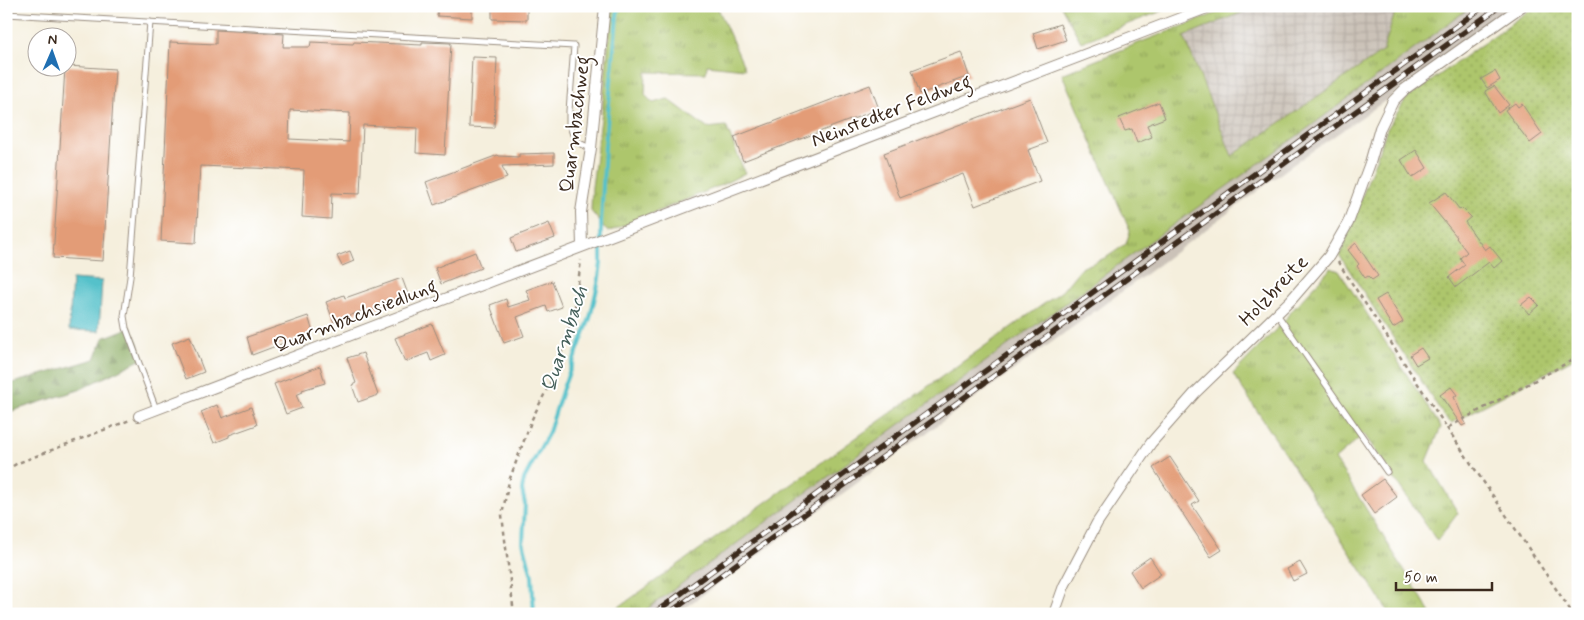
<svg xmlns="http://www.w3.org/2000/svg" width="1584" height="620" viewBox="0 0 1584 620" font-family="Mynerve,sans-serif">
<style>
.industrial{fill:url(#industrial-grid)}
.railway{fill:#cbc2b8}
.grass{fill:url(#grass-tufts);stroke:#747845}
.forest{fill:url(#forest-firs);stroke:#626a3f}
.garden{fill:url(#garden-dots);stroke:#747845}
.water{fill:#54c1ca;stroke:#487674}
.lines{fill:none;stroke-linecap:round;stroke-linejoin:round}
.stream{stroke:#54c1ca;stroke-width:4}
.building{fill:#e39c77;fill-rule:evenodd}
.service-casing{stroke:#988c7e;stroke-width:7}
.minor-casing{stroke:#988c7e;stroke-width:12}
.path{stroke:#988c7e;stroke-width:2.5;stroke-dasharray:4 4;stroke-linecap:butt}
.service{stroke:#fff;stroke-width:5}
.minor{stroke:#fff;stroke-width:10}
.rail-casing{stroke:#3b2a1e;stroke-width:5.5}
.rail{stroke:#fff;stroke-width:4;stroke-dasharray:11;stroke-linecap:butt}
.labels{text-anchor:middle;stroke-width:4;stroke-linejoin:round;paint-order:stroke}
.street-label{font-size:20px;fill:#3b2a1e;stroke:#fff}
.water-label{font-size:21px;font-style:italic;fill:#445f5a;stroke:#fff}
</style>
<defs>
<pattern id="industrial-grid" width="8" height="8" patternUnits="userSpaceOnUse" patternTransform="scale(1.25)"><rect width="8" height="8" fill="#cbc2b8"/><path d="M0 4h8M4 0v8" fill="none" stroke="#afa79e"/></pattern>
<pattern id="grass-tufts" width="24" height="20" patternUnits="userSpaceOnUse" patternTransform="scale(1.25)"><rect width="24" height="20" fill="#adc66c"/><path d="M3 7l-1-3M5 7V3M7 7l1-3M15 17l-1-3M17 17v-4M19 17l1-3" fill="none" stroke="#8ea158"/></pattern>
<pattern id="forest-firs" width="22" height="20" patternUnits="userSpaceOnUse" patternTransform="scale(1.25)"><rect width="22" height="20" fill="#8aab60"/><path d="M5 1l3.5 6h-7zM16 11l3.5 6h-7z" fill="#728b4f"/></pattern>
<pattern id="garden-dots" width="8" height="8" patternUnits="userSpaceOnUse" patternTransform="scale(1.25)"><rect width="8" height="8" fill="#adc66c"/><path d="M2 2h.1M6 6h.1" fill="none" stroke="#8ea158" stroke-width="1.8" stroke-linecap="round"/></pattern>
</defs>
<rect width="100%" height="100%" fill="#fff"/>
<filter id="ink" filterUnits="userSpaceOnUse"><feTurbulence type="fractalNoise" baseFrequency=".02" numOctaves="2"/><feDisplacementMap in="SourceGraphic" scale="10" xChannelSelector="R" yChannelSelector="G"/><feConvolveMatrix kernelMatrix="1 2 1 2 8 2 1 2 1" color-interpolation-filters="sRGB"/></filter>
<filter id="wash" filterUnits="userSpaceOnUse"><feTurbulence type="fractalNoise" baseFrequency=".0096" numOctaves="4" result="noise"/><feDisplacementMap in="SourceGraphic" scale="20" xChannelSelector="R" yChannelSelector="G"/><feGaussianBlur stdDeviation="1.12" result="paint"/><feColorMatrix in="noise" values="0 0 0 0 0 0 0 0 0 0 0 0 0 0 0 0 0 1.4 0 .05"/><feComposite in="paint" operator="in"/></filter>
<g filter="url(#wash)">
<rect width="100%" height="100%" fill="#f5efdd"/>
<path class="industrial" d="M1258,6H1397L1383,51L1232,156L1184,36Z"/>
<path class="railway" d="M1472,6H1514L1385,101L1295,163L1138,280L676,614H640L1148,243L1308,128Z"/>
<g class="grass">
<path d="M612,6H717L745,69L707,65L706,73L646,72L645,95L653,103L668,99L707,128L726,126L745,173L726,183L608,232L591,211L592,187L602,111Z"/>
<path d="M1061,6H1175L1081,42Z"/>
<path d="M1235,6H1258L1184,36L1232,156L1383,51L1397,6H1472L1308,128L1148,243L640,614H609L1062,291L1081,268L1107,257L1126,244L1130,231L1062,74L1141,42Z"/>
<path d="M1331,268L1339,271L1441,427L1427,461L1458,513L1437,541L1364,434L1335,459L1431,613L1429,614H1390L1233,374L1286,319L1288,315Z"/>
</g>
<path class="forest" d="M131,327L144,358L79,390L6,413V385L95,359L103,338Z"/>
<path class="garden" d="M1535,6H1578V356L1451,423L1444,416L1340,256L1387,129L1406,99Z"/>
<path class="water" d="M72,279L102,281L99,331L69,330Z"/>
<g class="lines">
<path class="stream" d="M534,614L532,576L523,542L525,504L522,490L524,479L549,432L563,388L590,318L598,284L601,263V224L605,146L618,6"/>
</g>
<g id="blocks">
<g class="building">
<path d="M438,6H472V18L437,16Z"/>
<path d="M492,6H527V20L492,19Z"/>
<path d="M1060,24L1066,40L1038,49L1033,33Z"/>
<path d="M216,30L284,34L283,47H310L311,42L353,44L354,42L422,45V42L451,43L445,155L416,153L417,128L363,125L360,194L332,193L331,219L302,217L304,170L200,166L196,243L161,241L170,42L216,44ZM290,110L350,113L349,142L289,139Z"/>
<path d="M961,52L969,76L920,94L912,70Z"/>
<path d="M472,57L497,58L494,128L469,127Z"/>
<path d="M68,66L115,69L103,261L53,258L65,68H68Z"/>
<path d="M1495,71L1500,80L1487,88L1481,79Z"/>
<path d="M870,85L879,109L743,161L734,137Z"/>
<path d="M1494,86L1509,105L1498,113L1485,91Z"/>
<path d="M1030,98L1047,143L1028,150L1040,181L975,206L963,174L900,198L884,153Z"/>
<path d="M1159,102L1165,118L1147,125L1152,137L1137,143L1132,129L1125,131L1119,118Z"/>
<path d="M1515,103L1518,107L1522,104L1542,134L1530,143L1505,110Z"/>
<path d="M1416,150L1427,168L1412,178L1401,160Z"/>
<path d="M554,153V164L502,166L507,178L434,205L426,182L498,155L499,156L519,157V154Z"/>
<path d="M1446,192L1460,210L1462,208L1471,217L1465,222L1485,250L1490,246L1502,261L1494,268L1489,262L1456,287L1449,277L1465,265L1460,258L1467,252L1456,238L1457,237L1429,203Z"/>
<path d="M549,223L555,238L516,252L511,238Z"/>
<path d="M1356,243L1378,276L1372,280L1368,276L1365,278L1357,266L1359,264L1348,250Z"/>
<path d="M350,251L354,261L342,266L337,256Z"/>
<path d="M475,252L481,268L441,284L435,268Z"/>
<path d="M402,278L409,297L365,313L364,310L334,322L326,302L344,295L345,298Z"/>
<path d="M552,281L562,307L548,312L546,306L517,317L524,336L504,343L490,305L506,299L508,307L530,300L526,290Z"/>
<path d="M1386,294L1403,322L1393,328L1376,300Z"/>
<path d="M1531,297L1539,305L1529,314L1521,305Z"/>
<path d="M308,316L313,332L252,355L247,337Z"/>
<path d="M432,324L445,355L431,361L428,353L405,362L395,338Z"/>
<path d="M190,336L204,372L186,379L172,343Z"/>
<path d="M1421,348L1428,358L1416,365L1410,355Z"/>
<path d="M363,353L378,395L358,402L352,385L356,383L347,358Z"/>
<path d="M320,366L325,383L302,390L303,392L296,395L302,408L286,414L274,384Z"/>
<path d="M1451,387L1457,395L1454,397L1466,424L1462,426L1440,395Z"/>
<path d="M217,405L222,418L251,407L257,425L229,435V437L214,443L201,412Z"/>
<path d="M1170,457L1199,501L1192,505L1222,550L1211,557L1153,468Z"/>
<path d="M1383,479L1397,497L1374,514L1361,495Z"/>
<path d="M1150,557L1161,574L1141,588L1130,571Z"/>
<path d="M1300,562L1307,574L1293,581L1287,569Z"/>
</g>
</g>
</g>
<g filter="url(#ink)">
<use href="#blocks" fill-opacity="0" stroke="#988c7e" stroke-width="1"/>
<g class="lines">
<g class="service-casing">
<g id="service">
<path d="M6,14L574,46L569,111V123L575,141L590,148"/>
<path d="M150,22L130,277L124,316L126,328L156,409"/>
<path d="M1277,314L1387,472"/>
</g>
</g>
<g class="minor-casing">
<g id="minor">
<path d="M582,246L581,212L591,148L605,6"/>
<path d="M139,416L1212,6"/>
<path d="M1054,614L1064,586L1097,523L1151,443L1195,393L1291,300L1329,256L1348,223L1370,163L1380,128L1393,101L1405,89L1522,6"/>
</g>
</g>
<g class="path">
<path d="M1338,262L1447,428L1578,357"/>
<path d="M1447,428L1573,614"/>
<path d="M6,470L18,463L130,420"/>
<path d="M514,614L502,515L509,481L532,419L556,371L575,307L581,260"/>
</g>
<use href="#service" class="service"/>
<use href="#minor" class="minor"/>
<g class="rail-casing">
<g id="rail">
<path d="M653,614L1484,6"/>
<path d="M668,614L1500,6"/>
</g>
</g>
<use href="#rail" class="rail"/>
</g>
</g>
<g class="labels">
<g class="street-label">
<text transform="translate(891 110) rotate(-21)" y="7">Neinstedter Feldweg</text>
<text transform="translate(574 124) rotate(-83)" y="7">Quarmbachweg</text>
<text transform="translate(1273 290) rotate(-46)" y="7">Holzbreite</text>
<text transform="translate(355 315) rotate(-21)" y="7">Quarmbachsiedlung</text>
</g>
<g class="water-label">
<text transform="translate(564 339) rotate(-72)" y="7">Quarmbach</text>
</g>
</g>
<rect width="1584" height="620" fill="none" stroke="#fff" stroke-width="25"/>
<g transform="translate(52 52) rotate(2)"><circle r="24" fill="#ffffff" stroke="#b1aaa5"/>
<path d="M0-4L9 19L0 12L-9 19Z" fill="#1f6fb2"/>
<text y="-8" font-size="14" font-weight="bold" text-anchor="middle" fill="#3b2a1e">N</text>
</g>
<path d="M1396 582v8h96v-8" fill="none" stroke="#3b2a1e" stroke-width="2.5"/>
<text x="1404" y="582" font-size="15" fill="#3b2a1e" stroke="#ffffff" stroke-width="4" paint-order="stroke">50 m</text>
</svg>
